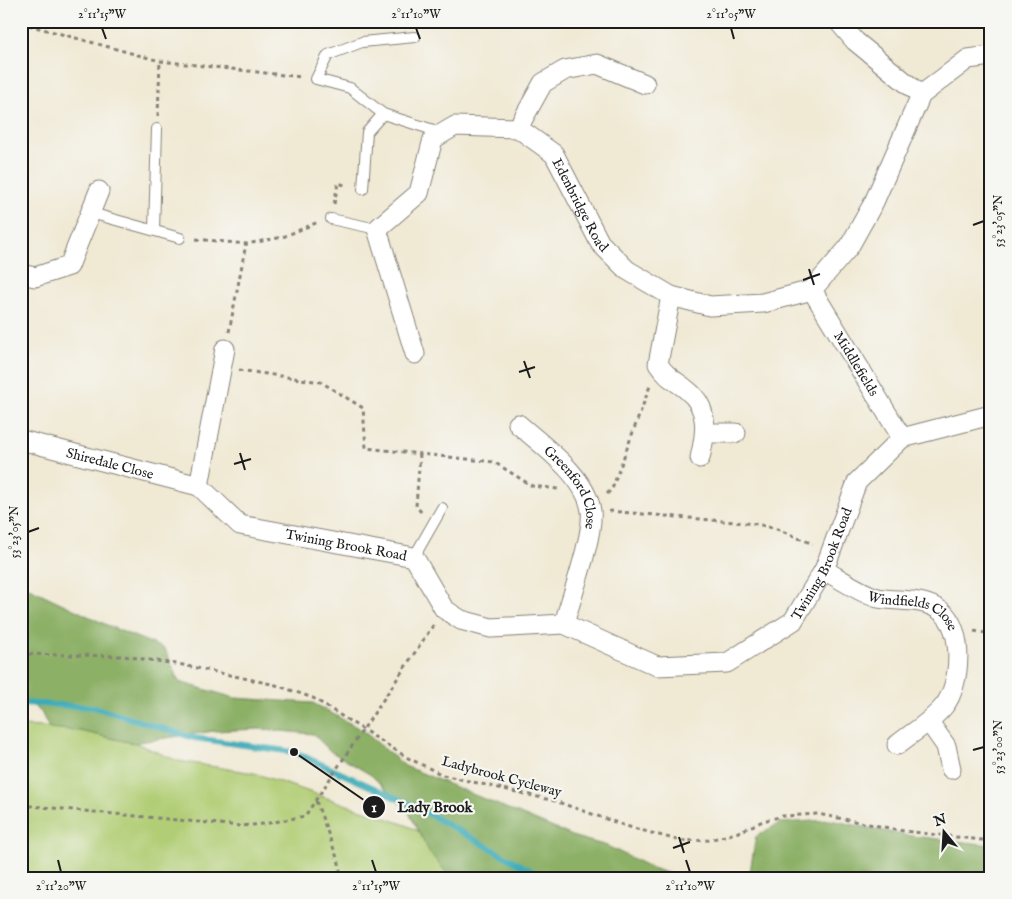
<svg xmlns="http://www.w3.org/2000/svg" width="1012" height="899" viewBox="0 0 1012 899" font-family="'IM FELL English',serif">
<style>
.green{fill:#b1cd74;stroke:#667448}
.forest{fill:#8cb066;stroke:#546641}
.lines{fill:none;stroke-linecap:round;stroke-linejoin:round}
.stream{stroke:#3aabb7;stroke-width:6}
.service-casing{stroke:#868278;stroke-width:12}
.minor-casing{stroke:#868278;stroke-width:21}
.path{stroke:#868278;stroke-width:3;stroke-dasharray:4 4;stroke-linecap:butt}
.service{stroke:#fff;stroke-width:10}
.minor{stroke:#fff;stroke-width:19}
.ticks{fill:none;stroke:#1c1c1c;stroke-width:2}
.labels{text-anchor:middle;stroke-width:4.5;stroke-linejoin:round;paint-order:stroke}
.street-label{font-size:14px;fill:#1c1c1c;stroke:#f6f6f2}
.leader{fill:none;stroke:#1c1c1c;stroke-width:2}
.callout-dot{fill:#1c1c1c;stroke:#f6f6f2;stroke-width:2}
.mark-label{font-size:15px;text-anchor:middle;font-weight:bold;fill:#fff}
.callout-label{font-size:15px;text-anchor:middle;font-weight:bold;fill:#1c1c1c;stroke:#f6f6f2;stroke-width:4.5;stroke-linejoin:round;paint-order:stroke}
.neatline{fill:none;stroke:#1c1c1c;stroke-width:2}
.ticks-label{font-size:12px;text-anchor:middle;fill:#1c1c1c}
</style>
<rect width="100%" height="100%" fill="#f6f6f2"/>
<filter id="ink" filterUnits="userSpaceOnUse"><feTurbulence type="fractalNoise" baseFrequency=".02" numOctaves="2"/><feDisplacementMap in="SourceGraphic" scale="10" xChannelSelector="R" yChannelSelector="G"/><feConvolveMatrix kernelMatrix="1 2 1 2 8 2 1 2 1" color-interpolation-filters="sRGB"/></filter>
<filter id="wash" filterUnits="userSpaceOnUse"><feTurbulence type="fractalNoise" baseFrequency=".0096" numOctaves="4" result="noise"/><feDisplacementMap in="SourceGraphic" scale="20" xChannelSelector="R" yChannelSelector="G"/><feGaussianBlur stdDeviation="1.12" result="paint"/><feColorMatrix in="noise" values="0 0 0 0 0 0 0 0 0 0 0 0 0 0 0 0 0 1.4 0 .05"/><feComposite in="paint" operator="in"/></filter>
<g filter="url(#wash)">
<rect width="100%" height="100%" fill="#f0e9d4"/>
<path class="green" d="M21,726L105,730L178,761L254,773L406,825L515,878H21Z"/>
<g class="forest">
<path d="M21,584L109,626L165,649L179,682L235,698L313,703L362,730L405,766L575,837L607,846L652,868L681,878H451L430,853L408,811L371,775L330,751L313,734L259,729L214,731L132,743L80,731L49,728L41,712L21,696Z"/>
<path d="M830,820L903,835L991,845V870L944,878H815L803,876L796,878H749L756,836L780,823Z"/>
</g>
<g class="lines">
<path class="stream" d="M21,703L93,707L194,738L294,752L416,807L544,878"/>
</g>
</g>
<g filter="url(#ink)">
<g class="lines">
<g class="service-casing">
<g id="service">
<path d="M415,37L362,42L328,55L316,79L350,88L383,114L443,133"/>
<path d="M363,189L367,132L383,114"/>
<path d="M91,213L180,238"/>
<path d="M331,219L377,229"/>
<path d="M154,230L157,129"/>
<path d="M414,557L442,508"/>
</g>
</g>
<g class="minor-casing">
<g id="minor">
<path d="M838,21L855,41L921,95"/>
<path d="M518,128L543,83L565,70L597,64L645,84"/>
<path d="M21,274L35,277L69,266L99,191"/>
<path id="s1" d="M812,290L902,438"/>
<path d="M671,296L658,364C668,379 675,380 687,390C710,408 706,433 700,458"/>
<path id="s2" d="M225,349L199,486L240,525L414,557L444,609L461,620L491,628L564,624L657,666L727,663L793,621L824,570L857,482L902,438L991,415"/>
<path id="s3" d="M415,354L377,229L419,193L433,139L455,126L518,128L554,154L600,243L627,270L671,296L710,306L763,303L812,290L849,247L874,202L921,95L968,59L991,56"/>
<path id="s4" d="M518,424C542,445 587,477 591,511C594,535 571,598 564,624"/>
<path d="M706,433H736"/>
<path id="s5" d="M21,440L199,486"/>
<path id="s6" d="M824,570C839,578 862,594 878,598C899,602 922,597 941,611C965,629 961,685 944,706C931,722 913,732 897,745"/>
<path d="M929,722L946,746L951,769"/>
</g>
</g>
<g class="path">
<path d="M21,23L160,61L301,77"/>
<path d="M158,116L160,61"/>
<path d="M334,204L338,183L348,186"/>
<path d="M196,239L246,244L283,237L318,222"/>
<path d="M229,332L246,244"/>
<path d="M239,370L321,382L363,408L366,448L494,462L532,486L558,489"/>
<path d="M420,454L416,506L422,513"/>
<path d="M607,494L612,489L650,386"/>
<path d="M609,511L757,524L777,529L813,544"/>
<path d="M974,631L991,634"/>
<path d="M21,654L123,656L183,665L276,685L313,698L408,758L443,775L555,801L626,826L681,841L709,840L736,833L763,821L783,816L818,814L904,831L991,841"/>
<path d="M316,801L339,863L341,878"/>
<path d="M21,805L240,826L264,824L305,816L434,624"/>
</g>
<use href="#service" class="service"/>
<use href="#minor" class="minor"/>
</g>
</g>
<path class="ticks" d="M102,28L106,39M416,28L420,39M731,28L734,39M973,225L984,221M809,269L814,285M803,280L820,274M524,361L530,378M519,372L535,367M240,453L245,470M234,464L251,459M28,532L39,528M973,750L984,747M679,837L684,853M673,848L690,842M58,860L61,872M372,860L376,872M686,860L690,872"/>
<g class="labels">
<g class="street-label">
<text dy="5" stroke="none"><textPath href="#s3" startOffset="432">Edenbridge Road</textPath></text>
<text dy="5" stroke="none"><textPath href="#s1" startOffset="86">Middlefields</textPath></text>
<text dy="5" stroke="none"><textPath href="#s5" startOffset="92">Shiredale Close</textPath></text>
<text dy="5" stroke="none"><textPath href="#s4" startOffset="86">Greenford Close</textPath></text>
<text dy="5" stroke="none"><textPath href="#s2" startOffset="304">Twining Brook Road</textPath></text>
<text dy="5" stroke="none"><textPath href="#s2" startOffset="872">Twining Brook Road</textPath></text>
<text dy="5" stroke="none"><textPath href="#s6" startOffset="100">Windfields Close</textPath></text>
<text transform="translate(502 776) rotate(15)" y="5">Ladybrook Cycleway</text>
</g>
</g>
<path class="leader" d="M294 752L374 807"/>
<g class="callout-dot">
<circle cx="294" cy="752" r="5"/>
<circle cx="374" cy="807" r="12"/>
</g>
<g class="mark-label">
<text x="374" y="812">1</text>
</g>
<g class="callout-label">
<text x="435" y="812">Lady Brook</text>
</g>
<rect width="1012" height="899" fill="none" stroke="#f6f6f2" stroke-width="55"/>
<g transform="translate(944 832) rotate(342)" stroke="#f6f6f2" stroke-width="4" paint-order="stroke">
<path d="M0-4L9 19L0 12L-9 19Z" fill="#1c1c1c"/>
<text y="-8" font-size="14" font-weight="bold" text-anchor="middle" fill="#1c1c1c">N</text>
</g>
<rect x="28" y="28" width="956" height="844" class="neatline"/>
<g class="ticks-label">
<text x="102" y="18">2°11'15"W</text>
<text x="416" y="18">2°11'10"W</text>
<text x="731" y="18">2°11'05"W</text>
<text transform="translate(998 221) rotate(-90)" y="4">53°23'05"N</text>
<text transform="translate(14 532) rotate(-90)" y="4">53°23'05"N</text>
<text transform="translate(998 747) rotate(-90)" y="4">53°23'00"N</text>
<text x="61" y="890">2°11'20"W</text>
<text x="376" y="890">2°11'15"W</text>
<text x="690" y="890">2°11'10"W</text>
</g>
</svg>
